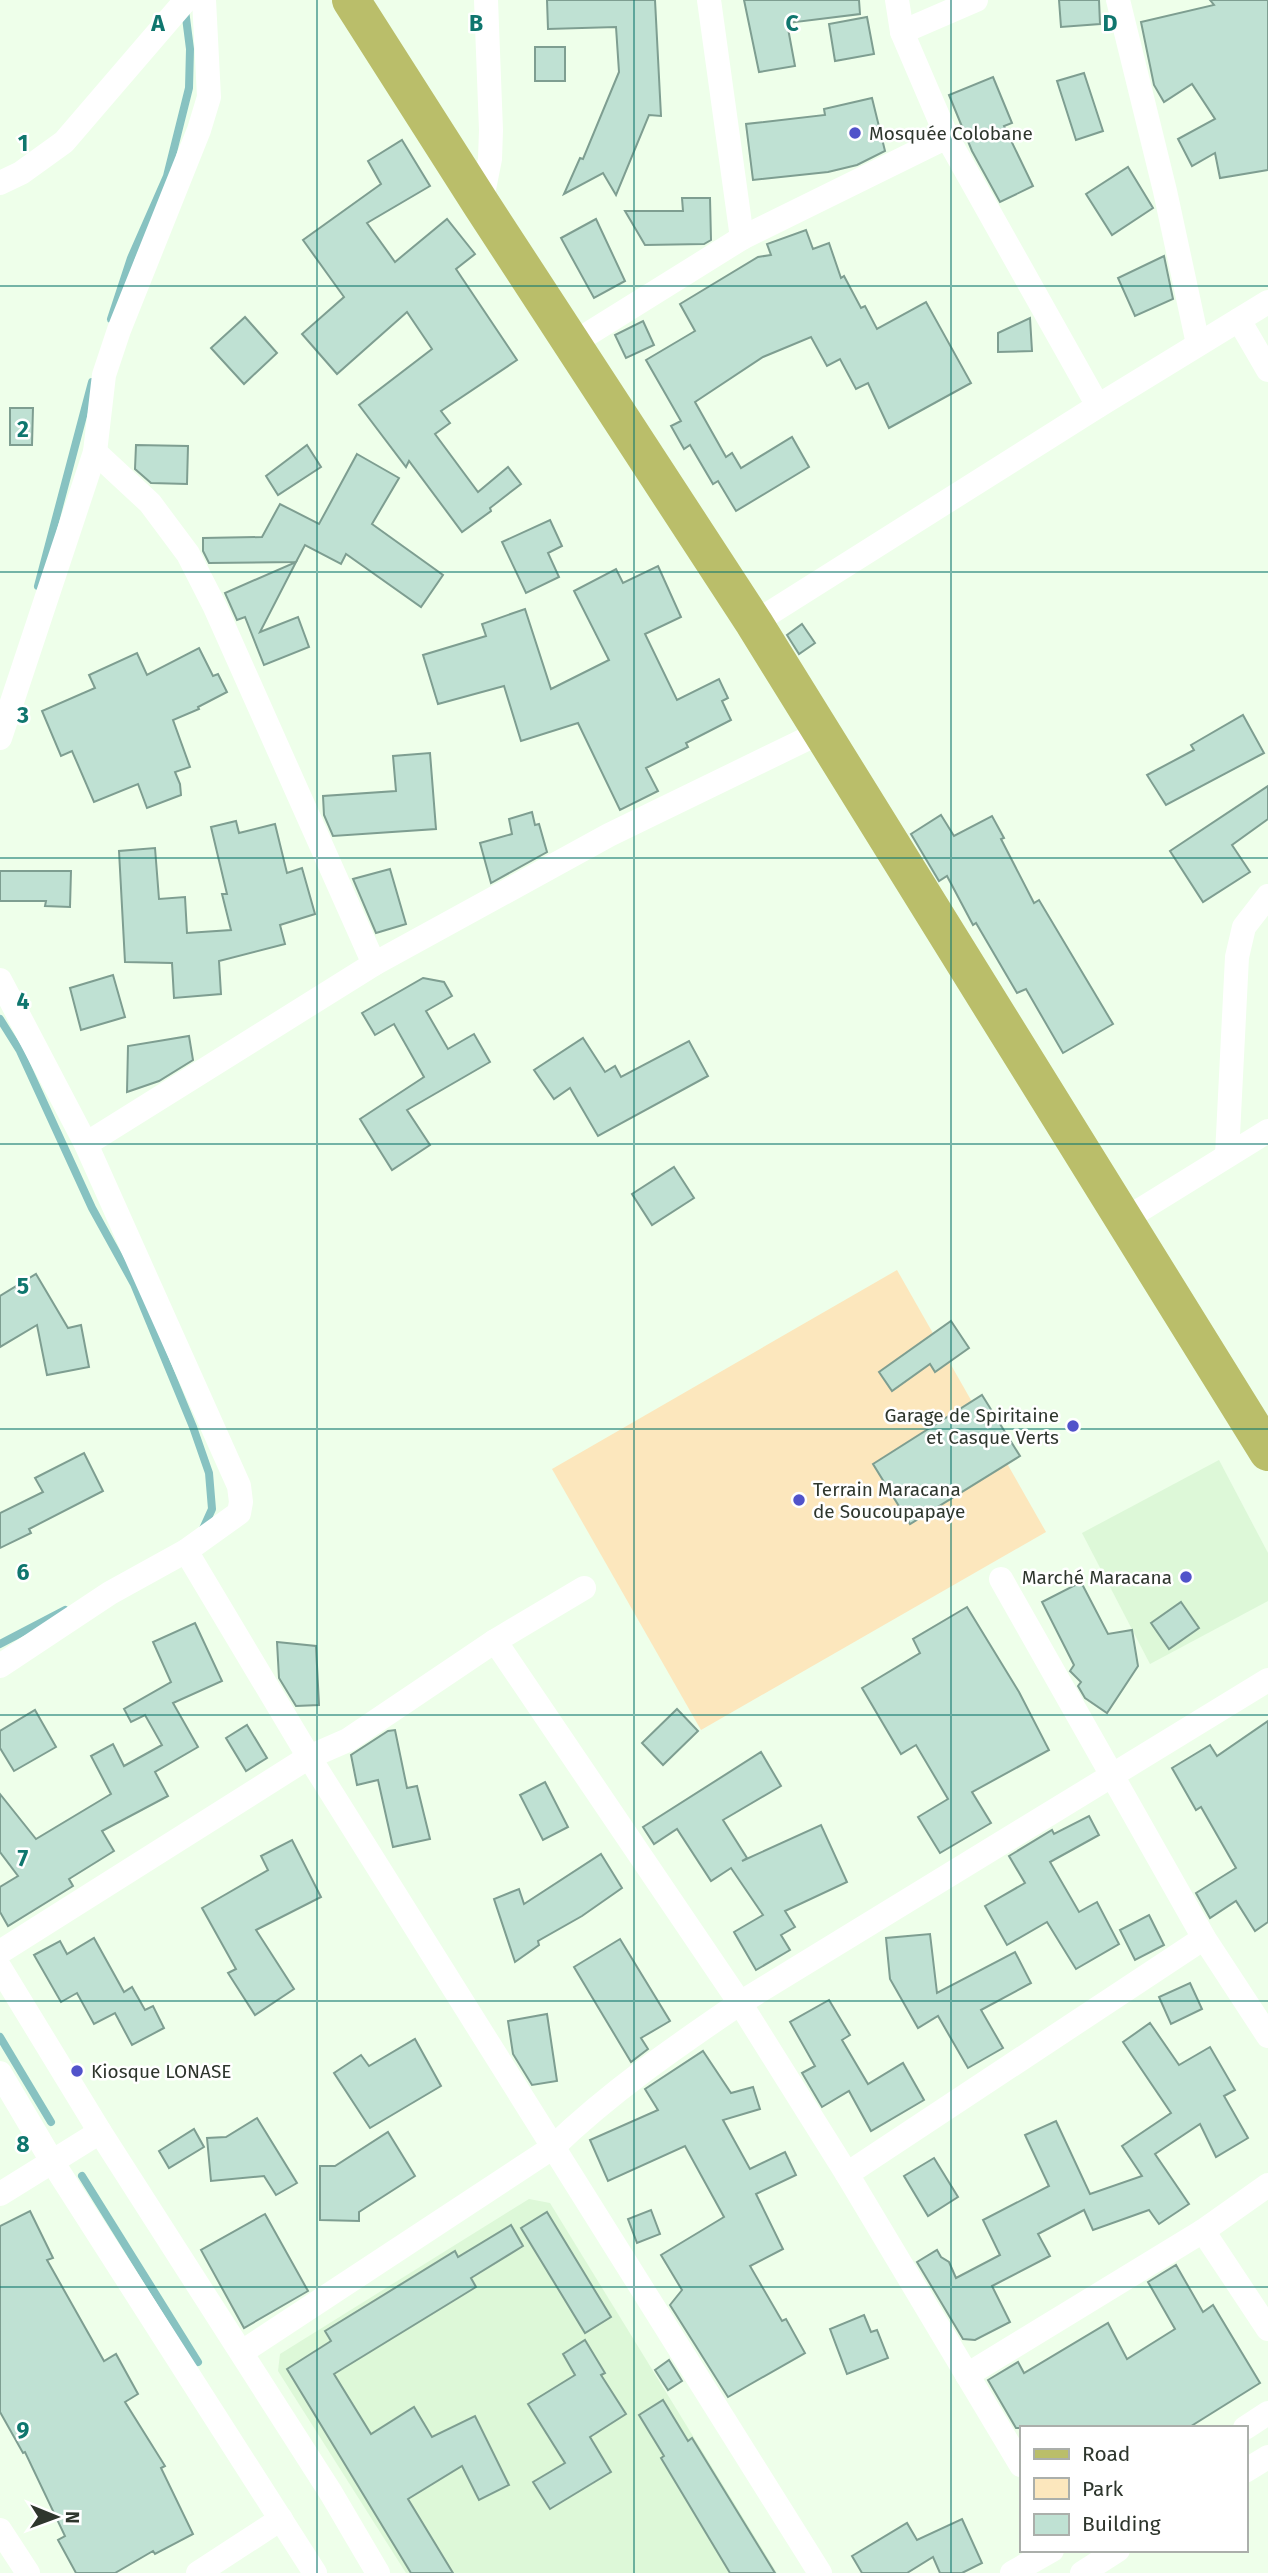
<svg xmlns="http://www.w3.org/2000/svg" width="1268" height="2573" viewBox="0 0 1268 2573" font-family="'Fira Sans',sans-serif">
<style>
.built{fill:#ddf8d8}
.green{fill:#fce7bd}
.lines{fill:none;stroke-linecap:round;stroke-linejoin:round}
.stream{stroke:#87c2c1;stroke-width:8}
.building{fill:#bfe1d3;stroke:#7e9e91;stroke-width:2}
.street{stroke:#fff;stroke-width:24}
.primary{stroke:#babe6a;stroke-width:38}
.grid{fill:none;stroke:#0f766e;stroke-width:2;stroke-opacity:0.55}
.poi-dot{fill:#5153ca;stroke:#fff;stroke-width:2.5}
.labels{text-anchor:middle;stroke-width:5;stroke-linejoin:round;paint-order:stroke}
.poi-label{font-size:19px;fill:#2e362d;stroke:#fff;text-anchor:start}
.grid-label{font-size:23px;text-anchor:middle;font-weight:bold;fill:#0f766e;stroke:#fff;stroke-width:5;stroke-linejoin:round;paint-order:stroke}
</style>
<rect width="100%" height="100%" fill="#eeffea"/>
<g class="built">
<path d="M1219,1460L1268,1553V1601L1150,1664L1082,1533Z"/>
<path d="M529,2199L550,2203L777,2573H406L278,2371L280,2354Z"/>
</g>
<path class="green" d="M897,1270L1046,1532L701,1730L552,1469Z"/>
<g class="lines">
<g class="stream">
<path d="M111,319L131,258L167,176L189,88L190,49L185,10"/>
<path d="M38,586L92,382"/>
<path d="M0,1019L20,1051L92,1208L134,1284L193,1427L209,1473L212,1509L202,1531"/>
<path d="M0,1644L65,1610"/>
<path d="M0,2037L51,2122"/>
<path d="M82,2176L198,2362"/>
</g>
</g>
<g class="building">
<path d="M547,0H655L661,116L649,115L616,195L603,173L564,194L580,158L583,159L619,72L616,27L548,29Z"/>
<path d="M744,0H859L860,14L787,23L795,66L759,72Z"/>
<path d="M1059,0H1099L1100,24L1061,27Z"/>
<path d="M1210,0H1268V170L1220,178L1215,153L1192,166L1178,139L1215,119L1192,84L1164,102L1154,85L1141,22L1214,5Z"/>
<path d="M867,17L874,54L835,61L829,24Z"/>
<rect x="535" y="47" width="30" height="34"/>
<path d="M1084,73L1103,131L1076,140L1057,81Z"/>
<path d="M993,77L1012,123L1004,126L1033,186L1000,202L972,151L949,95Z"/>
<path d="M872,98L885,151L857,165L828,172L753,180L746,124L825,115L824,109Z"/>
<path d="M402,140L430,186L367,223L395,262L447,219L475,254L456,269L517,360L441,411L450,423L435,434L478,492L508,467L521,484L490,508L491,511L462,532L409,461L406,467L359,405L432,349L407,312L337,374L302,334L344,297L303,240L381,184L368,161Z"/>
<path d="M1128,167L1153,208L1112,235L1086,194Z"/>
<path d="M682,198H710L711,240L704,244L645,245L625,211H683Z"/>
<path d="M596,219L625,281L594,298L561,238Z"/>
<path d="M806,230L813,249L829,243L841,278L844,276L861,308L865,306L877,329L926,302L971,383L889,428L868,383L856,389L840,359L827,366L811,337L763,357L695,402L726,457L732,453L741,468L792,437L809,467L736,511L718,481L713,484L690,445L684,449L671,426L681,421L646,360L695,331L680,304L758,257L771,255L767,244Z"/>
<path d="M1164,256L1173,299L1135,316L1118,278Z"/>
<path d="M245,317L277,353L244,384L211,348Z"/>
<path d="M1030,318L1032,351L998,352V333Z"/>
<path d="M643,321L654,345L626,358L615,335Z"/>
<path d="M10,408H33L32,445H10Z"/>
<path d="M136,445L188,446L187,484L151,483L135,469Z"/>
<path d="M307,445L321,467L278,495L266,476Z"/>
<path d="M357,454L399,478L372,524L443,575L421,607L346,554L341,564L305,545L296,562L209,563L203,551V538L262,537L280,504L319,524Z"/>
<path d="M550,520L562,546L548,553L559,577L526,593L502,542Z"/>
<path d="M296,562L260,632L298,617L309,647L264,665L245,617L237,620L225,593Z"/>
<path d="M658,566L681,617L645,634L677,700L719,679L728,698L722,701L731,720L686,743L688,747L646,768L658,791L620,810L578,723L521,741L504,686L438,704L423,655L486,636L482,624L525,609L551,689L609,660L574,591L616,569L623,583Z"/>
<path d="M802,624L815,643L799,654L787,635Z"/>
<path d="M199,648L213,676L218,674L227,692L198,707L199,709L173,720L190,767L175,772L180,784L181,795L147,808L138,784L94,802L72,751L61,756L42,711L95,688L89,675L137,653L147,675Z"/>
<path d="M1243,715L1264,753L1166,805L1147,775L1194,750L1191,745Z"/>
<path d="M430,753L436,829L333,836L324,815L323,796L396,791L393,756Z"/>
<path d="M1268,786V819L1232,845L1250,872L1203,902L1170,851Z"/>
<path d="M532,812L535,825L539,824L547,852L491,883L480,843L512,834L509,819Z"/>
<path d="M941,815L954,836L992,816L1004,838L1001,839L1034,903L1039,900L1113,1024L1063,1053L1026,989L1017,993L976,923L973,925L947,876L939,881L911,834Z"/>
<path d="M236,821L239,833L275,824L287,873L302,868L315,914L280,925L285,944L219,961L221,994L174,998L172,963L125,962L119,851L155,848L159,899L185,897L187,933L231,930L222,894H227L211,827Z"/>
<path d="M390,869L406,924L376,933L353,879Z"/>
<path d="M0,871H71L70,907L45,906L46,901H0Z"/>
<path d="M113,975L125,1017L81,1030L70,988Z"/>
<path d="M423,978L444,982L452,996L426,1011L448,1049L474,1034L490,1062L407,1110L430,1145L392,1170L360,1119L424,1077L394,1024L375,1035L362,1013Z"/>
<path d="M189,1036L193,1060L159,1081L127,1092L128,1046Z"/>
<path d="M583,1038L605,1072L615,1066L621,1077L689,1041L708,1076L598,1136L570,1088L554,1099L534,1070Z"/>
<path d="M674,1167L694,1198L652,1225L632,1194Z"/>
<path d="M36,1274L68,1328L81,1325L89,1367L47,1375L37,1325L0,1347V1296Z"/>
<path d="M951,1321L969,1348L935,1372L930,1364L892,1391L879,1372Z"/>
<path d="M982,1395L1020,1456L910,1524L873,1464Z"/>
<path d="M84,1453L103,1491L29,1529L31,1533L0,1548V1513L43,1492L35,1478Z"/>
<path d="M1081,1582L1108,1634L1132,1630L1138,1666L1107,1713L1085,1698L1078,1686L1081,1682L1070,1671L1074,1665L1042,1602Z"/>
<path d="M1181,1602L1199,1628L1169,1649L1151,1623Z"/>
<path d="M967,1607L1019,1692L1049,1750L972,1792L991,1823L940,1853L918,1817L948,1799L916,1745L901,1754L862,1688L920,1653L913,1639Z"/>
<path d="M195,1623L222,1681L173,1703L198,1747L155,1772L168,1796L102,1831L114,1851L69,1879L73,1886L8,1926L0,1912V1887L18,1876L0,1852V1794L36,1839L111,1794L91,1756L113,1744L124,1766L162,1745L145,1715L131,1722L124,1709L171,1682L153,1642Z"/>
<path d="M277,1642L316,1646L319,1705L296,1706L279,1678Z"/>
<path d="M677,1709L698,1731L663,1765L642,1743Z"/>
<path d="M35,1710L56,1747L14,1771L0,1748V1731Z"/>
<path d="M1268,1721V1922L1255,1931L1236,1901L1210,1918L1196,1893L1236,1868L1201,1807L1196,1810L1172,1768L1210,1745L1217,1756Z"/>
<path d="M247,1725L267,1758L246,1771L226,1738Z"/>
<path d="M395,1730L407,1788L417,1786L430,1839L393,1847L378,1780L357,1785L351,1755L388,1731Z"/>
<path d="M761,1752L781,1786L723,1820L747,1858L742,1861L821,1825L847,1882L785,1911L795,1927L781,1935L790,1950L756,1970L734,1932L763,1915L731,1868L711,1881L677,1829L654,1844L643,1827Z"/>
<path d="M545,1782L568,1827L543,1840L520,1795Z"/>
<path d="M1089,1816L1099,1835L1050,1862L1079,1912L1097,1902L1119,1944L1076,1969L1047,1922L1007,1945L985,1906L1025,1883L1009,1856L1052,1830L1054,1834Z"/>
<path d="M292,1840L321,1897L256,1930L294,1989L255,2015L228,1973L236,1969L202,1908L268,1870L261,1856Z"/>
<path d="M601,1854L622,1888L582,1916L538,1941L539,1945L515,1962L494,1899L519,1889L524,1904Z"/>
<path d="M1149,1915L1164,1945L1135,1960L1120,1930Z"/>
<path d="M930,1934L937,1993L1015,1952L1031,1983L981,2010L1003,2048L968,2068L938,2016L918,2028L890,1979L886,1938Z"/>
<path d="M94,1938L124,1992L132,1987L145,2010L153,2006L164,2028L132,2045L115,2013L94,2024L77,1993L61,2002L34,1955L60,1941L67,1954Z"/>
<path d="M620,1939L670,2021L641,2038L648,2049L631,2062L574,1967Z"/>
<path d="M1190,1983L1202,2009L1171,2024L1159,1997Z"/>
<path d="M829,2000L850,2035L842,2040L868,2084L903,2063L924,2100L871,2131L849,2091L822,2107L802,2073L815,2066L790,2022Z"/>
<path d="M547,2014L557,2081L532,2085L513,2054L508,2021Z"/>
<path d="M1150,2023L1179,2065L1210,2047L1235,2090L1224,2096L1248,2138L1216,2157L1200,2124L1155,2154L1189,2204L1159,2224L1149,2210L1093,2230L1084,2210L1038,2234L1050,2256L992,2286L1010,2322L975,2340L963,2339L917,2262L937,2250L941,2257L949,2262L956,2278L1000,2255L983,2220L1049,2186L1025,2135L1056,2121L1090,2194L1142,2176L1122,2146L1171,2113L1123,2042Z"/>
<path d="M415,2039L441,2086L370,2128L334,2073L361,2055L369,2066Z"/>
<path d="M703,2051L731,2093L753,2087L760,2109L723,2120L750,2169L785,2152L796,2175L756,2194L783,2249L750,2266L782,2321L786,2319L805,2353L728,2397L670,2305L682,2290L661,2255L724,2217L685,2146L608,2181L590,2140L658,2110L645,2089Z"/>
<path d="M257,2118L297,2183L276,2195L264,2176L211,2181L207,2138L226,2137Z"/>
<path d="M194,2129L204,2147L169,2168L159,2151Z"/>
<path d="M388,2132L415,2176L359,2212V2221L320,2220V2166H335Z"/>
<path d="M934,2158L958,2197L928,2216L904,2176Z"/>
<path d="M651,2210L660,2234L637,2243L628,2219Z"/>
<path d="M30,2211L53,2258L47,2260L104,2361L116,2354L138,2394L125,2402L165,2466L161,2468L193,2534L155,2554L153,2551L115,2573H76L58,2540L65,2536L25,2452L23,2453L0,2412V2226Z"/>
<path d="M547,2212L611,2317L585,2333L521,2228Z"/>
<path d="M265,2214L308,2291L244,2328L201,2250Z"/>
<path d="M511,2225L523,2246L471,2278L476,2287L334,2374L371,2434L414,2407L432,2437L475,2416L509,2485L479,2500L462,2466L408,2499L453,2573H411L287,2369L331,2341L325,2331L455,2251L458,2257Z"/>
<path d="M1176,2265L1203,2312L1213,2305L1260,2383L1188,2428H1016L988,2380L1018,2362L1024,2373L1108,2323L1127,2359L1175,2329L1148,2282Z"/>
<path d="M864,2315L871,2332L877,2330L888,2358L847,2374L830,2329Z"/>
<path d="M585,2340L605,2373L601,2375L626,2414L590,2437L611,2472L550,2509L533,2482L565,2463L528,2404L575,2375L563,2354Z"/>
<path d="M669,2360L682,2381L668,2390L655,2370Z"/>
<path d="M663,2400L688,2441L692,2438L775,2573H730L661,2458L664,2456L639,2415Z"/>
<path d="M962,2519L982,2563L962,2573H940L933,2557L907,2573H862L852,2556L907,2523L917,2540Z"/>
</g>
<g class="lines">
<g class="street">
<path d="M709,0L742,238"/>
<path d="M897,0L902,32L947,137L1098,406"/>
<path d="M1118,0L1165,191L1198,344"/>
<path d="M902,32L976,0"/>
<path d="M0,183L21,173L64,142L186,0"/>
<path d="M481,204L490,159L491,130L486,0"/>
<path d="M1239,320L1268,370"/>
<path d="M572,344L742,238L947,137"/>
<path d="M95,452L150,503L188,554L215,607L374,964"/>
<path d="M754,623L1098,406L1268,302"/>
<path d="M0,738L95,452L104,375L119,330L199,130L209,97L204,0"/>
<path d="M0,980L86,1144L239,1486L241,1502L239,1513L186,1551L110,1593L0,1666"/>
<path d="M86,1144L374,964L609,835L821,732"/>
<path d="M1227,1155L1237,957L1244,927L1268,896"/>
<path d="M1124,1220L1268,1131"/>
<path d="M186,1551L309,1757L820,2573"/>
<path d="M1001,1579L1204,1938L1268,2036"/>
<path d="M495,1641L740,2003L847,2174L1021,2465"/>
<path d="M0,1952L309,1757L348,1740L495,1641L584,1588"/>
<path d="M0,1968L100,2132L331,2493L378,2573"/>
<path d="M0,2073L53,2163L315,2573"/>
<path d="M847,2174L1204,1938"/>
<path d="M0,2194L100,2132"/>
<path d="M1203,2231L1268,2329"/>
<path d="M242,2352L552,2148C610,2092 674,2048 740,2003L1268,1680"/>
<path d="M967,2375L1203,2231L1268,2185"/>
<path d="M1245,2428L1268,2413"/>
<path d="M1245,2471L1268,2457"/>
<path d="M0,2530L28,2573"/>
<path d="M198,2573L281,2519"/>
<path d="M1012,2573L1052,2550"/>
<path d="M1082,2573L1118,2550"/>
</g>
<path class="primary" d="M351,0L481,204L754,623L1268,1452"/>
</g>
<path class="grid" d="M317,0V2573M634,0V2573M951,0V2573M0,286H1268M0,572H1268M0,858H1268M0,1144H1268M0,1429H1268M0,1715H1268M0,2001H1268M0,2287H1268"/>
<g class="poi-dot">
<circle cx="855" cy="133" r="7"/>
<circle cx="1073" cy="1426" r="7"/>
<circle cx="799" cy="1500" r="7"/>
<circle cx="1186" cy="1577" r="7"/>
<circle cx="77" cy="2071" r="7"/>
</g>
<g class="labels">
<g class="poi-label">
<text x="869" y="140">Mosquée Colobane</text>
<text x="1059" y="1422" text-anchor="end">Garage de Spiritaine<tspan x="1059" dy="22">et Casque Verts</tspan></text>
<text x="813" y="1496">Terrain Maracana<tspan x="813" dy="22">de Soucoupapaye</tspan></text>
<text x="1172" y="1584" text-anchor="end">Marché Maracana</text>
<text x="91" y="2078">Kiosque LONASE</text>
</g>
</g>
<g class="grid-label">
<text x="158" y="31">A</text>
<text x="476" y="31">B</text>
<text x="792" y="31">C</text>
<text x="1110" y="31">D</text>
<text x="23" y="151">1</text>
<text x="23" y="437">2</text>
<text x="23" y="723">3</text>
<text x="23" y="1009">4</text>
<text x="23" y="1294">5</text>
<text x="23" y="1580">6</text>
<text x="23" y="1866">7</text>
<text x="23" y="2152">8</text>
<text x="23" y="2438">9</text>
</g>
<rect x="1020" y="2426" width="228" height="126" fill="#ffffff" stroke="#abafab" stroke-width="2"/>
<rect x="1034" y="2449" width="35" height="10" fill="#babe6a" stroke="#abafab" stroke-width="2"/>
<text x="1082" y="2461" font-size="21" fill="#2e362d">Road</text>
<rect x="1034" y="2478" width="35" height="21" fill="#fce7bd" stroke="#abafab" stroke-width="2"/>
<text x="1082" y="2496" font-size="21" fill="#2e362d">Park</text>
<rect x="1034" y="2514" width="35" height="21" fill="#bfe1d3" stroke="#abafab" stroke-width="2"/>
<text x="1082" y="2531" font-size="21" fill="#2e362d">Building</text>
<g transform="translate(56 2517) rotate(91)" stroke="#ffffff" stroke-width="5" paint-order="stroke">
<path d="M0-5L12 26L0 18L-12 26Z" fill="#2e362d"/>
<text y="-10" font-size="19" font-weight="bold" text-anchor="middle" fill="#2e362d">N</text>
</g>
</svg>
